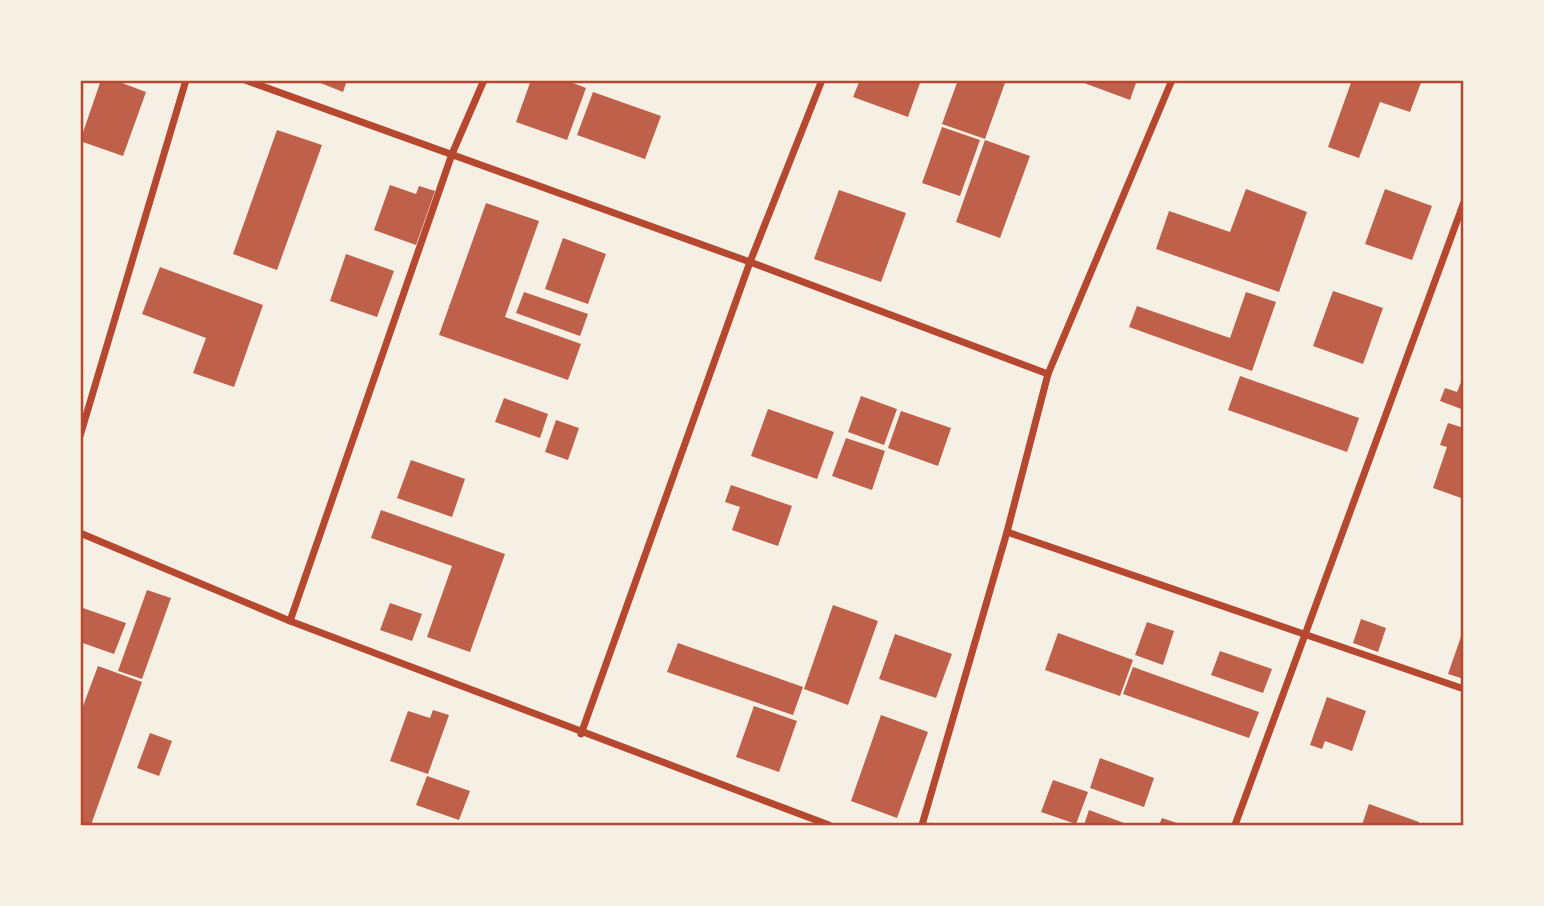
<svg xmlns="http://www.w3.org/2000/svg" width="1544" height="906" viewBox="0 0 1544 906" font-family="Lato,sans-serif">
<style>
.building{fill:#bf614a}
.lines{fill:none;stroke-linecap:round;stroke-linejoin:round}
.minor{stroke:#b5482f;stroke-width:7}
.neatline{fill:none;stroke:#b5482f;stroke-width:2.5}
</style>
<rect width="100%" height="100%" fill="#f6efe4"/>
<g class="building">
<path d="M101,80H114L146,92L123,156L80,141Z"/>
<path d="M313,80H347L343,92Z"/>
<path d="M531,80H565L586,88L567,140L516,122Z"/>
<path d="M860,80H921L908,117L853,97Z"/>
<path d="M958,80H1006L985,139L942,124Z"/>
<path d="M1076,80H1137L1130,100Z"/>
<path d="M1352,80H1422L1410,112L1380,102L1359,158L1328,147Z"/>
<path d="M593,92L661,116L645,159L577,135Z"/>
<path d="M942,127L980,140L960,196L922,183Z"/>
<path d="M277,130L322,145L277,270L233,254Z"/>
<path d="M985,140L1030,156L1000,238L956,222Z"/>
<path d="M390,185L416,194L419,186L435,191L416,245L374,230Z"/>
<path d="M1246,189L1307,212L1279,292L1156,249L1169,211L1230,232Z"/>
<path d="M1385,189L1432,206L1412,260L1365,244Z"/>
<path d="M839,190L906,213L881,282L814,259Z"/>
<path d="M486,203L539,221L505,317L581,344L568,380L439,335Z"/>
<path d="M563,238L606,254L588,304L545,289Z"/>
<path d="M346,254L394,271L377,317L330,301Z"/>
<path d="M160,267L263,305L234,387L193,373L206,338L142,314Z"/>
<path d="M1333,291L1383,308L1363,364L1313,346Z"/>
<path d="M524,292L588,314L580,336L516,313Z"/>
<path d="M1246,292L1276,302L1252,371L1129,327L1137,306L1230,338Z"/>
<path d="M1464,375V410L1440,401L1445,388L1457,392Z"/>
<path d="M1240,376L1359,418L1347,452L1228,410Z"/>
<path d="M861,396L897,409L884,445L848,432Z"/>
<path d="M504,398L548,414L540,438L495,422Z"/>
<path d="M768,409L834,432L817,479L751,456Z"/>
<path d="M901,411L951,428L938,466L888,448Z"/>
<path d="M556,420L579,428L568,460L545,452Z"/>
<path d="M1448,423L1464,428V499L1433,488L1447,447L1440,445Z"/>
<path d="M846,438L885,451L872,490L832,476Z"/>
<path d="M411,460L465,479L452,517L397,498Z"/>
<path d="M731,485L792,506L778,546L732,530L740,507L725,502Z"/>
<path d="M381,510L505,554L470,652L427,637L452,566L371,538Z"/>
<path d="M147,590L171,598L142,679L118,671Z"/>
<path d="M390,603L422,614L412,641L380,630Z"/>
<path d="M833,605L878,621L848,705L804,689Z"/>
<path d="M80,607L126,623L114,654L80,642Z"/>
<path d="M1361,619L1386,628L1378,652L1353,643Z"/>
<path d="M1147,622L1174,631L1163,665L1135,655Z"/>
<path d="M1463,631H1464V679L1448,674Z"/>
<path d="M1058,633L1133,660L1120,696L1045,670Z"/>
<path d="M895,634L952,654L936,698L879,679Z"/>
<path d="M678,643L803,687L793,715L667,672Z"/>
<path d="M1220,651L1272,669L1263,693L1211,675Z"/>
<path d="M98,666L142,682L91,825H80V714Z"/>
<path d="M1133,667L1259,712L1249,738L1123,694Z"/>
<path d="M1327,697L1366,711L1352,751L1325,741L1322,749L1310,745Z"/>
<path d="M754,706L797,721L779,772L736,757Z"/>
<path d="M433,710L449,715L428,774L390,761L408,711L430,718Z"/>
<path d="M881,715L928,732L897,818L851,801Z"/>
<path d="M150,733L172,741L159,776L137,768Z"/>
<path d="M1100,758L1154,778L1144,807L1090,788Z"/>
<path d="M427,776L470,791L459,820L416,805Z"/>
<path d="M1053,780L1088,792L1076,824L1041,812Z"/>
<path d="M1369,804L1419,822L1418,825H1362Z"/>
<path d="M1089,810L1124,823L1123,825H1084Z"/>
<path d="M1162,818L1183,825H1159Z"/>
</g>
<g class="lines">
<g class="minor">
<path d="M245,80L750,262L1048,374"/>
<path d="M80,436L186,80"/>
<path d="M1007,532L1464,689"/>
<path d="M80,533L290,621L829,825"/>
<path d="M290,621L452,154L484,80"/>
<path d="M581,734L750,262L822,80"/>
<path d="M922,825L1007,532L1048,374L1172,80"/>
<path d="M1235,825L1464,202"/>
</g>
</g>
<rect width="1544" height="906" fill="none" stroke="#f6efe4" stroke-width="164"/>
<rect x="82" y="82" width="1380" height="742" class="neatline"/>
</svg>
